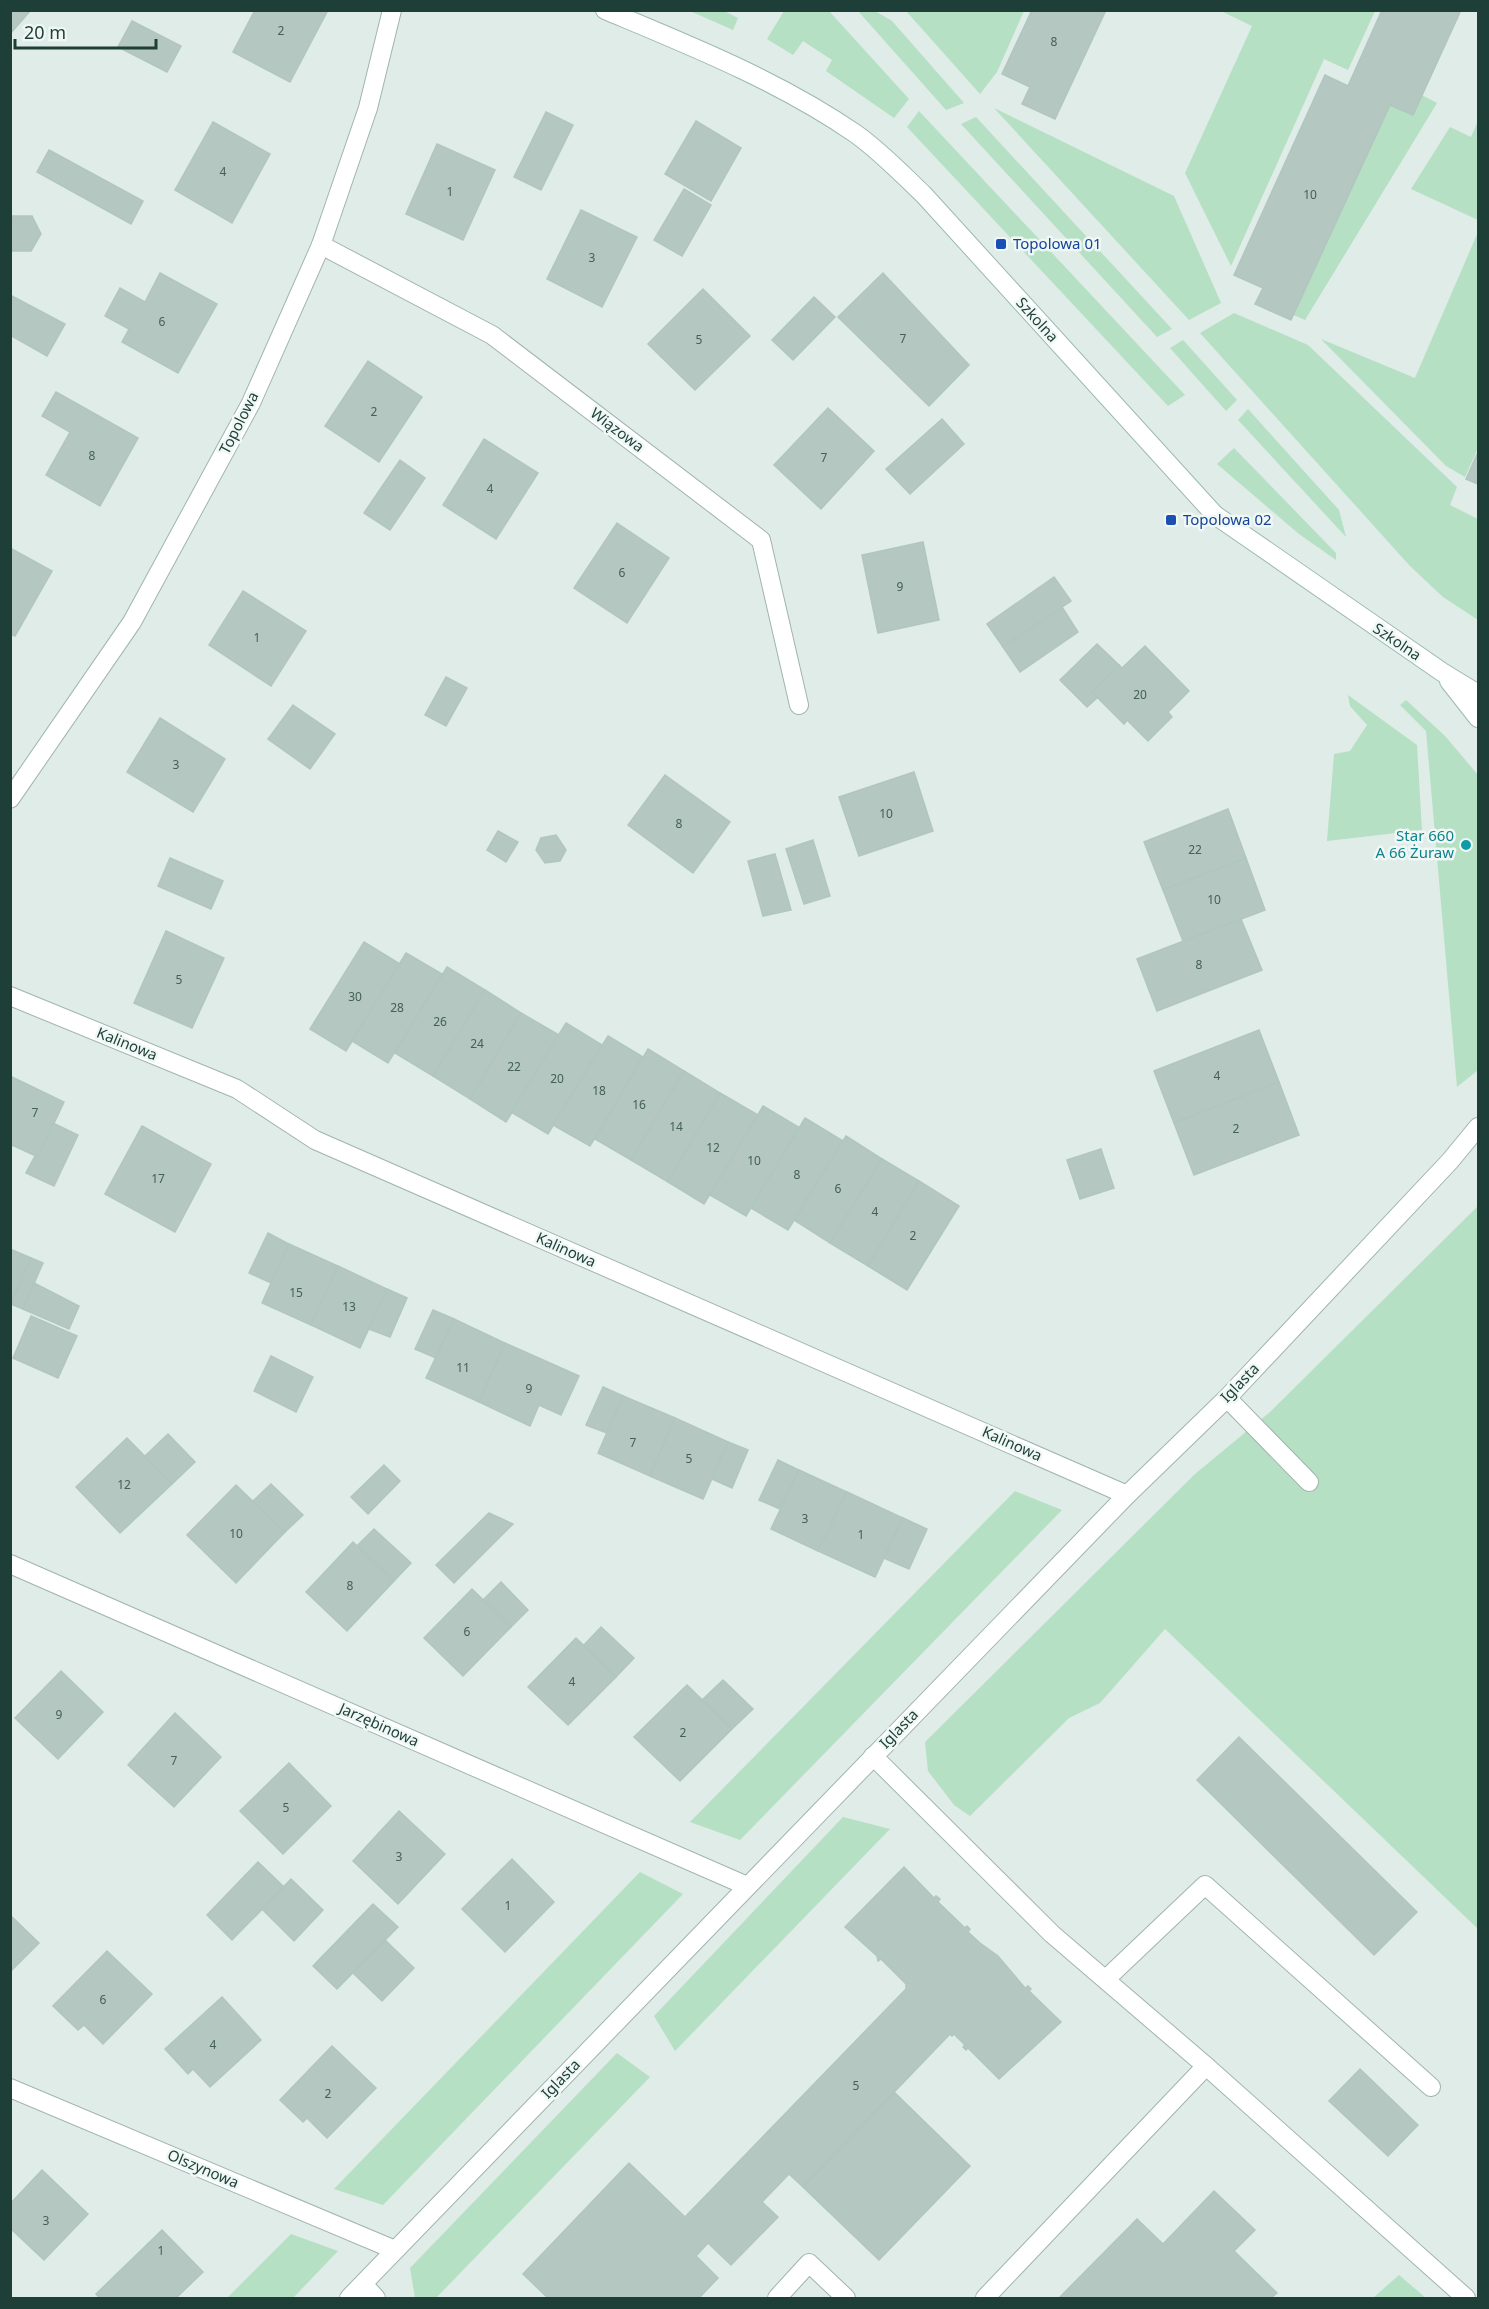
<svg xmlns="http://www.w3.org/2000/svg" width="1489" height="2309" viewBox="0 0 1489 2309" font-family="'Noto Sans',sans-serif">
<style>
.green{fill:#b5e0c4}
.building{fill:#b4c7c1;stroke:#b1c6bf;stroke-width:1.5}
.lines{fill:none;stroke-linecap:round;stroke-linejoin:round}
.lane-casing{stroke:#a1b4af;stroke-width:20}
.street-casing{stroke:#a1b4af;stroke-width:20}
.secondary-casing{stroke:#9cb9b1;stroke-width:20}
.lane{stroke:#fff;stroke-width:18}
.street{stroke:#fff;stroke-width:18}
.secondary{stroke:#fff;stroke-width:18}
.transit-dot{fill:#1a4fb4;stroke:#f0f8f5;stroke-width:2}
.culture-dot{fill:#0f9aa8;stroke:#f0f8f5;stroke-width:2}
.labels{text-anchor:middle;stroke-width:5;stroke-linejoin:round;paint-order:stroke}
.number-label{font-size:12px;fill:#44605a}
.transit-label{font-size:15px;fill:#164399;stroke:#f0f8f5;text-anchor:start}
.street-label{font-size:15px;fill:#1e3e38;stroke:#f0f8f5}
.culture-label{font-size:15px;fill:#0d838f;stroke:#f0f8f5;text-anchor:end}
</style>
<rect width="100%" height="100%" fill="#dfece7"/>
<g class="green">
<path d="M690,11H724L738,18L733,30Z"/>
<path d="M784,11H829L909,99L894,118L826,71L832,60L803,41L793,55L767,39Z"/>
<path d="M858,11H875L892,21L964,103L946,110Z"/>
<path d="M906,11H1024L997,72L980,94Z"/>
<path d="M1221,11H1375L1348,70L1324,59L1231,266L1185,173L1252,26Z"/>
<path d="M1384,88L1418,93L1437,103L1305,320L1284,311Z"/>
<path d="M994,108L1174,196L1221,303L1189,320Z"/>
<path d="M919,111L1185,395L1168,406L907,127Z"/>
<path d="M976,117L1172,329L1157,337L961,124Z"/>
<path d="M1478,121V220L1411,189L1450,127L1471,137Z"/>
<path d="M1478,232V448L1465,477L1446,466L1321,339L1415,378Z"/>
<path d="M1234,313L1308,345L1457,487L1450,505L1478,519V620L1443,597L1410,566L1200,333Z"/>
<path d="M1183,340L1237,400L1226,411L1170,348Z"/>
<path d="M1248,409L1339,510L1346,537L1238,420Z"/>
<path d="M1234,448L1336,553V560L1299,534L1217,464Z"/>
<path d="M1348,695L1417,745L1422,830L1327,841L1334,754L1350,751L1367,725L1350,706Z"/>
<path d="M1406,700L1445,736L1478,775V1070L1457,1087L1426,731L1400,705Z"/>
<path d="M1478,1206V1929L1165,1629L1100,1703L1069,1718L970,1816L954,1805L928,1771L925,1742L1195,1474L1270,1412Z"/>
<path d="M1015,1491L1062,1510L740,1840L690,1822Z"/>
<path d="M843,1817L890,1829L675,2051L654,2016Z"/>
<path d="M640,1872L683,1894L383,2205L334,2189Z"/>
<path d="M617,2053L650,2077L436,2298H415L410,2268Z"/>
<path d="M291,2234L338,2251L293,2298H227Z"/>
<path d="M1399,2275L1426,2298H1373Z"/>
</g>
<g class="building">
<path d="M10,10H31L10,34Z"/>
<path d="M255,10H328L290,82L233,52Z"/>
<path d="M1032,10H1106L1055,119L1022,104L1030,87L1002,74Z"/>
<path d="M1382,10H1461L1413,115L1390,105L1291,320L1255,304L1263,288L1234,275L1325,75L1348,86Z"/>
<path d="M132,21L181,46L167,72L118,47Z"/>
<path d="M546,112L573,125L541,190L514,177Z"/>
<path d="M696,121L741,148L711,201L665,174Z"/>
<path d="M213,122L270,154L232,223L175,190Z"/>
<path d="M437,144L495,170L463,240L406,214Z"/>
<path d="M49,150L143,201L131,224L37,172Z"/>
<path d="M684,189L711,205L682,256L654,240Z"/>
<path d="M581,210L637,237L602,307L547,279Z"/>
<path d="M12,216H32L41,234L31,251H10Z"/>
<path d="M160,273L217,304L178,373L122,342L129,329L105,316L120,288L145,302Z"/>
<path d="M883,273L969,365L929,406L838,317Z"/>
<path d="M703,289L750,336L695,390L648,344Z"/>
<path d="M10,295L65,324L47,356L10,335Z"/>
<path d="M814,297L835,317L793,360L772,340Z"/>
<path d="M368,361L422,397L379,462L325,426Z"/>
<path d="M56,392L138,438L100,506L46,475L70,432L42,416Z"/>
<path d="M828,408L874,451L821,509L774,465Z"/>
<path d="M942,419L964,444L910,494L886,469Z"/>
<path d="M484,439L538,473L496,539L443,505Z"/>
<path d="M1478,452V484L1466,479Z"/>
<path d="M400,460L425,478L390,530L364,513Z"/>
<path d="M617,523L669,558L627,623L574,588Z"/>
<path d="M923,542L939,620L878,633L862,555Z"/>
<path d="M10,548L52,571L15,636L10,634Z"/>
<path d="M1054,577L1071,601L1003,647L987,624Z"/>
<path d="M243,591L306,631L271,686L209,645Z"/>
<path d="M1062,607L1078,632L1020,672L1003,647Z"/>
<path d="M1097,644L1119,665L1092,692L1098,697L1087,707L1060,680Z"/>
<path d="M1145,646L1189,691L1168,712L1172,717L1148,741L1127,720L1124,724L1092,692L1119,665L1122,668Z"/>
<path d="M446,677L467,688L446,726L425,715Z"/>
<path d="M293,705L335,734L310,769L268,739Z"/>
<path d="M160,718L225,759L193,812L127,772Z"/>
<path d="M914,772L933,831L859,856L839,797Z"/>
<path d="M665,775L730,822L693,873L628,825Z"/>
<path d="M1228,809L1246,858L1163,890L1144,842Z"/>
<path d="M498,831L518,842L506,862L487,850Z"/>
<path d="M556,835L566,850L560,861L545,863L536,850L541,838Z"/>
<path d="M813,840L830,896L804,904L786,849Z"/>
<path d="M775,854L791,910L763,916L748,861Z"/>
<path d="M170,858L223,881L211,909L158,886Z"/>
<path d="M1246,858L1265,910L1183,941L1163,890Z"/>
<path d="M1241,919L1262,970L1157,1011L1137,959Z"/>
<path d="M166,931L224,958L192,1028L134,1003Z"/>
<path d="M364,942L400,964L346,1051L310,1029Z"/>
<path d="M406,953L442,974L388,1063L352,1041Z"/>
<path d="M447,967L485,990L433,1076L395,1053Z"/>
<path d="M485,990L521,1013L470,1099L433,1076Z"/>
<path d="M521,1013L559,1035L506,1122L470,1099Z"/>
<path d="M566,1023L602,1045L548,1134L511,1112Z"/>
<path d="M1259,1030L1279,1082L1174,1123L1154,1071Z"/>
<path d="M608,1036L643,1057L590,1146L553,1125Z"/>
<path d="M648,1049L684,1071L631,1160L595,1139Z"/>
<path d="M684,1071L720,1093L668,1182L631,1160Z"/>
<path d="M10,1076L64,1102L38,1157L12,1145L10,1148Z"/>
<path d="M1279,1082L1299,1135L1194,1175L1174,1123Z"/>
<path d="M720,1093L758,1115L704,1204L668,1182Z"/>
<path d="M763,1106L800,1128L746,1216L710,1195Z"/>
<path d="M805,1118L843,1141L788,1230L751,1208Z"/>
<path d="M53,1123L78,1135L54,1186L26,1173L35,1156L38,1157Z"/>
<path d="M142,1126L211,1164L175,1232L105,1194Z"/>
<path d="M846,1136L882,1159L830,1243L794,1220Z"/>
<path d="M1101,1149L1114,1188L1080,1199L1067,1160Z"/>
<path d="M882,1159L919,1181L868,1266L830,1243Z"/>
<path d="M919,1181L959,1206L907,1290L868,1266Z"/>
<path d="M268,1233L289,1244L271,1283L249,1273Z"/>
<path d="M289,1244L338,1266L311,1325L262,1303Z"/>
<path d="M10,1249L31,1258L11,1304L10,1303Z"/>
<path d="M31,1258L43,1263L23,1309L11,1304Z"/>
<path d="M338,1266L387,1289L360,1348L311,1325Z"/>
<path d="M34,1283L79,1306L69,1329L23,1309Z"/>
<path d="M387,1289L407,1298L390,1337L369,1329Z"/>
<path d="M433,1310L454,1319L436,1358L415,1349Z"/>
<path d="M31,1316L77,1336L58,1378L13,1358Z"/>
<path d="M454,1319L505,1343L479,1402L426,1378Z"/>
<path d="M505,1343L579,1376L561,1415L539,1405L530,1426L479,1402Z"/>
<path d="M271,1356L313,1377L296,1412L254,1391Z"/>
<path d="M603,1387L623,1396L607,1433L586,1425Z"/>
<path d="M623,1396L675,1418L650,1476L598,1453Z"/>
<path d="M675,1418L728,1442L703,1499L650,1476Z"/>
<path d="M168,1434L195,1462L172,1484L145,1456Z"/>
<path d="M127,1438L172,1484L120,1533L76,1487Z"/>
<path d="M728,1442L748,1450L732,1488L712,1479Z"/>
<path d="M778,1460L799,1470L780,1509L759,1500Z"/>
<path d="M384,1465L400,1481L368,1514L351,1497Z"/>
<path d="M799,1470L847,1492L818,1551L771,1529Z"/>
<path d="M271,1484L303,1515L285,1532L253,1501Z"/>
<path d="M236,1485L285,1532L236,1583L187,1535Z"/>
<path d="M847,1492L903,1518L875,1577L818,1551Z"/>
<path d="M489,1513L513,1524L454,1583L436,1565Z"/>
<path d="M903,1518L927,1529L909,1569L884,1558Z"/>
<path d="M374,1529L411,1563L394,1581L357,1546Z"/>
<path d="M353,1542L394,1581L347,1631L306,1592Z"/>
<path d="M501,1582L528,1610L511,1627L483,1600Z"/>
<path d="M472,1589L511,1627L463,1676L424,1638Z"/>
<path d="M601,1627L634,1658L616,1677L584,1645Z"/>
<path d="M576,1638L616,1677L568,1725L528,1687Z"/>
<path d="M61,1671L103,1712L58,1759L15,1718Z"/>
<path d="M723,1680L753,1709L732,1729L702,1700Z"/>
<path d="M687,1685L732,1729L680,1781L634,1737Z"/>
<path d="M175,1713L221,1757L174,1807L128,1765Z"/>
<path d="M1239,1737L1417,1912L1374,1955L1197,1780Z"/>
<path d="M289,1763L331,1806L283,1854L240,1811Z"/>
<path d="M399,1811L445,1854L398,1904L353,1861Z"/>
<path d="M512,1859L554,1902L505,1952L462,1909Z"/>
<path d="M258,1862L284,1887L232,1940L207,1915Z"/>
<path d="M904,1867L934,1898L936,1896L940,1899L938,1902L965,1928L967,1926L970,1929L968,1932L980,1943L998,1956L1025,1988L1028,1986L1031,1989L1029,1991L1061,2022L999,2079L968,2048L966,2050L963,2047L965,2045L954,2034L952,2036L950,2034L803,2187L789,2174L762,2202L778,2217L731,2265L708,2243L696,2256L718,2278L699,2298H548L523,2274L629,2163L685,2217L906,1989V1984L881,1959L878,1961L877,1956L845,1927Z"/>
<path d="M291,1879L323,1910L294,1941L262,1909Z"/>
<path d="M373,1904L398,1927L337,1989L313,1966Z"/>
<path d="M10,1915L39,1943L10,1972Z"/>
<path d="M385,1940L414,1968L382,2001L353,1973Z"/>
<path d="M107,1951L152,1994L103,2044L84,2025L78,2030L53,2006Z"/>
<path d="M222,1997L261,2040L210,2087L193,2069L188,2074L165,2049Z"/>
<path d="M332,2046L376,2088L327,2138L307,2118L303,2122L280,2100Z"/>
<path d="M1360,2069L1418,2125L1388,2156L1329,2101Z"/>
<path d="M894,2092L970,2166L879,2260L803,2187Z"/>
<path d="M42,2170L88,2214L44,2260L10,2228V2204Z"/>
<path d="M1214,2191L1255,2230L1234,2251L1277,2293L1271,2298H1059L1137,2219L1163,2244Z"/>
<path d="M162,2230L203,2272L176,2298H100L96,2294Z"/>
</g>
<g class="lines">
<g class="lane-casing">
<g id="lane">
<path d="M1227,1398L1309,1482"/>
<path d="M873,1756L1052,1934L1206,2066L1466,2298"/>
<path d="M1106,1979L1205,1885L1431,2087"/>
<path d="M363,2284L376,2298"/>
<path d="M777,2298L809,2263L846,2298"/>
<path d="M985,2298L1206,2066"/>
</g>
</g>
<g class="street-casing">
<g id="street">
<path d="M321,245L492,335L761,540L799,705"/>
<path d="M10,799L132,622L251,403L321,245L368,108L392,10"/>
<path d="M10,996L237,1089L315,1140L1127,1495"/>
<path d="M10,1564L747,1886"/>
<path d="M10,2088L395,2250"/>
<path d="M349,2298L1127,1495L1227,1398L1450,1161L1478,1127"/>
</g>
</g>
<g class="secondary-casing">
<g id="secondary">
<path d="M605,10C691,46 779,81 856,134C881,152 902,174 924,195L1215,515L1442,672L1478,694"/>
<path d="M1449,681L1478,718"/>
</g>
</g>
<use href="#lane" class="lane"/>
<use href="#street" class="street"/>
<use href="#secondary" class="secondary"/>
</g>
<g class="transit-dot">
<rect x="995" y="238" width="12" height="12" rx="3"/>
<rect x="1165" y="514" width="12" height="12" rx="3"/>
</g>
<circle class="culture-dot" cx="1466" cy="845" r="6"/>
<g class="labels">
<g class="number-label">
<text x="281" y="35">2</text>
<text x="1054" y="46">8</text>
<text x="223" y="176">4</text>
<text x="450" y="196">1</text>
<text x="1310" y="199">10</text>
<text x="592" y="262">3</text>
<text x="162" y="326">6</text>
<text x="903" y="343">7</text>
<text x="699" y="344">5</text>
<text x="374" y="416">2</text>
<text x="92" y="460">8</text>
<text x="824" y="462">7</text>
<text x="490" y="493">4</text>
<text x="622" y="577">6</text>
<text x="900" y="591">9</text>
<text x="257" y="642">1</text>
<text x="1140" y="699">20</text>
<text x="176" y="769">3</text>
<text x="886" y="818">10</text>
<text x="679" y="828">8</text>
<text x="1195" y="854">22</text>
<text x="1214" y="904">10</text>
<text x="1199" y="969">8</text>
<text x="179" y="984">5</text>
<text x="355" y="1001">30</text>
<text x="397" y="1012">28</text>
<text x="440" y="1026">26</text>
<text x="477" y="1048">24</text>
<text x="514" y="1071">22</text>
<text x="1217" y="1080">4</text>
<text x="557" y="1083">20</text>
<text x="599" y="1095">18</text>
<text x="639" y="1109">16</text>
<text x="35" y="1117">7</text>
<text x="676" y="1131">14</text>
<text x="1236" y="1133">2</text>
<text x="713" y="1152">12</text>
<text x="754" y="1165">10</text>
<text x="797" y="1179">8</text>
<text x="158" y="1183">17</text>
<text x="838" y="1193">6</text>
<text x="875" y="1216">4</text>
<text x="913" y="1240">2</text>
<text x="296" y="1297">15</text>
<text x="349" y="1311">13</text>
<text x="463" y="1372">11</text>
<text x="529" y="1393">9</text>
<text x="633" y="1447">7</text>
<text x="689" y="1463">5</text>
<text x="124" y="1489">12</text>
<text x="805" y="1523">3</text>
<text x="236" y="1538">10</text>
<text x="861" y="1539">1</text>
<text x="350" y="1590">8</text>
<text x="467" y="1636">6</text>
<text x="572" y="1686">4</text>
<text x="59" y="1719">9</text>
<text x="683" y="1737">2</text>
<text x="174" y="1765">7</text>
<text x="286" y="1812">5</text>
<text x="399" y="1861">3</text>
<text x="508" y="1910">1</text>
<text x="103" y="2004">6</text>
<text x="213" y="2049">4</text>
<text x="856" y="2090">5</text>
<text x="328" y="2098">2</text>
<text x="46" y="2225">3</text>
<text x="161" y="2255">1</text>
</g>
<g class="transit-label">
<text x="1013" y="249">Topolowa 01</text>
<text x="1183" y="525">Topolowa 02</text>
</g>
<g class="street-label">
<text transform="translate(1037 320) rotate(48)" y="5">Szkolna</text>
<text transform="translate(239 423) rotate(-63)" y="5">Topolowa</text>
<text transform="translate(617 430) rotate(37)" y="5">Wiązowa</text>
<text transform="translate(1397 642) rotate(34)" y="5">Szkolna</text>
<text transform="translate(127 1044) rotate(22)" y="5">Kalinowa</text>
<text transform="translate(566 1250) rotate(24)" y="5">Kalinowa</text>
<text transform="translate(1240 1383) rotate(-46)" y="5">Iglasta</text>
<text transform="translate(1012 1444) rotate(24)" y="5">Kalinowa</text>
<text transform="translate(379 1725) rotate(24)" y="5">Jarzębinowa</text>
<text transform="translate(899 1729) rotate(-46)" y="5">Iglasta</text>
<text transform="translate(561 2079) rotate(-46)" y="5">Iglasta</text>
<text transform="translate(203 2169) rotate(23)" y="5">Olszynowa</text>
</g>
<g class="culture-label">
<text x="1454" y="841">Star 660<tspan x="1454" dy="17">A 66 Żuraw</tspan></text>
</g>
</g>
<rect width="1489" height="2309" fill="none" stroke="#1e3e38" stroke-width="24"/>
<path d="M15 39v9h141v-9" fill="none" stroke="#1e3e38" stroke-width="3"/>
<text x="24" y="39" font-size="18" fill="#1e3e38" stroke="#f0f8f5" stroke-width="4.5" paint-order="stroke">20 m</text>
</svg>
